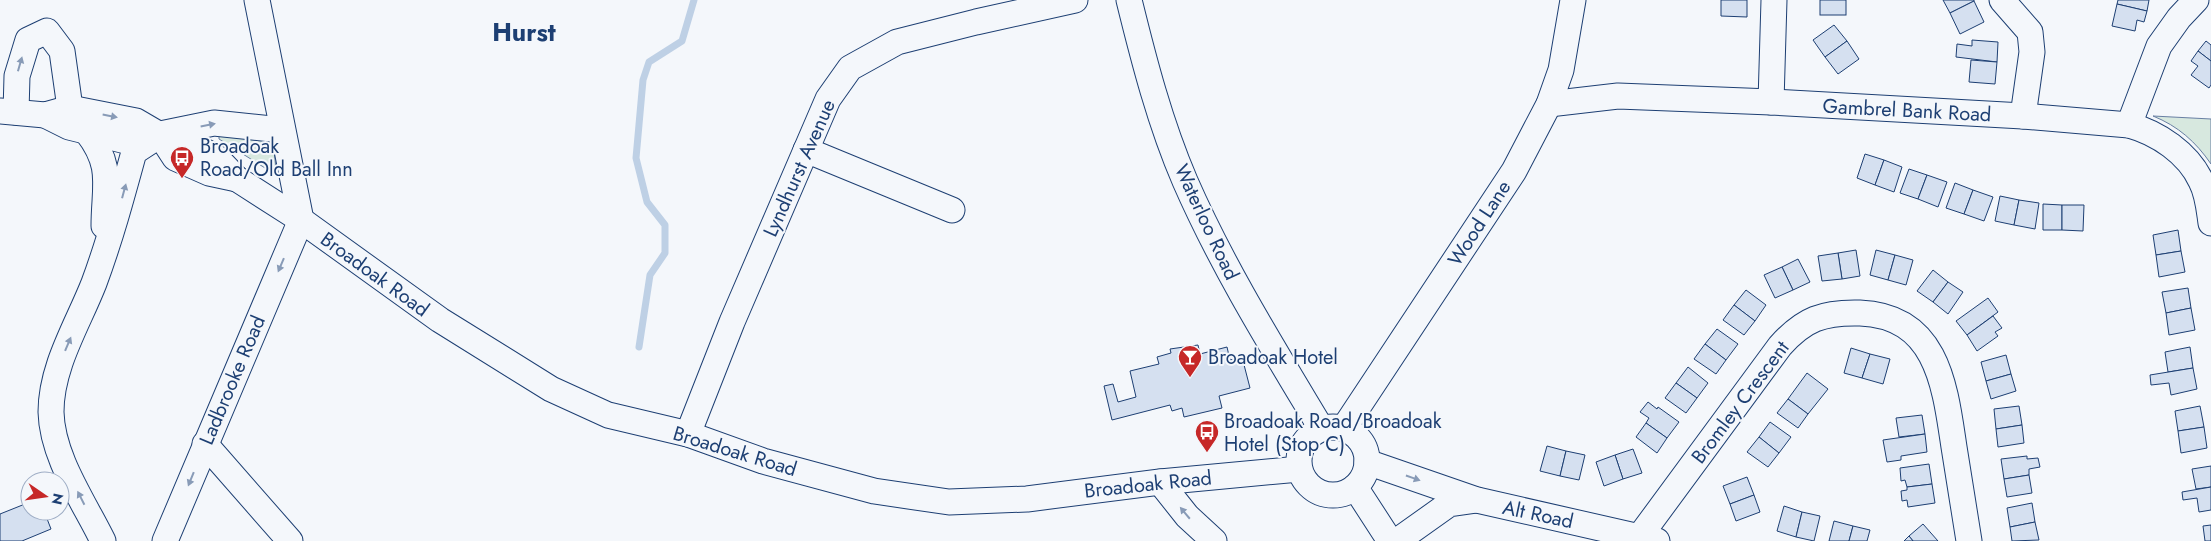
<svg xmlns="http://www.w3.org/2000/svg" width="2211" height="541" viewBox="0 0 2211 541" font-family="Jost,sans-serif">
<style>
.green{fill:#d7e8df;stroke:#687fa3}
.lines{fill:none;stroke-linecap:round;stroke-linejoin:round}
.stream{stroke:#bed0e5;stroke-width:7}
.building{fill:#d5e0f0;stroke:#1d3f73}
.minor-casing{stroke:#1d3f73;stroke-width:27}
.minor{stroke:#f4f7fb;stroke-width:25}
.oneway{fill:#889bb7}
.labels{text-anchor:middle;stroke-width:4;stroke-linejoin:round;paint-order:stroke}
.street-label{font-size:20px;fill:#1d3f73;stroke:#f4f7fb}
.poi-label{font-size:20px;fill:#1d3f73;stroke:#f4f7fb;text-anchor:start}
.district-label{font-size:25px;font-weight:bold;fill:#1d3f73;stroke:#f4f7fb}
</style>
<rect width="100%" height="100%" fill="#f4f7fb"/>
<g class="green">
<path d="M2153,116L2211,119V164C2196,142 2178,126 2153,116Z"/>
<path d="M219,134L266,139L273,143L276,168L273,173L219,139Z"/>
</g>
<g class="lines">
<path class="stream" d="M639,347L650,275L665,253V225L647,202L636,158L643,80L649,62L682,41L694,0"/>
</g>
<g class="building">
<path d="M1721,0H1747V17L1721,16Z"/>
<rect x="1820" y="0" width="26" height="15"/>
<path d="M1943,0H1974V1L1950,13Z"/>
<path d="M2118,0H2149L2147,11L2117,4Z"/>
<path d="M1974,1L1984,22L1960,34L1950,13Z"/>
<path d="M2117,4L2147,11L2144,22L2137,20L2135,31L2112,26Z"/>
<path d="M1834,25L1847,41L1825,57L1813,40Z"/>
<path d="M1972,40L1998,42L1997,62L1956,57L1957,44L1972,46Z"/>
<path d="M1847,41L1859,59L1838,74L1825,57Z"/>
<path d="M2206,41L2211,45V61L2198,51Z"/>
<path d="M2198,51L2211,61V85L2209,88L2191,75L2198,66L2191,61Z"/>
<path d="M1971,60L1997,62L1995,84L1969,82Z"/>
<path d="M1865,154L1884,160L1875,185L1857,178Z"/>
<path d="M1884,160L1902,167L1894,192L1875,185Z"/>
<path d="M1909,169L1927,175L1918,199L1900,193Z"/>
<path d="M1927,175L1947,182L1938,207L1918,199Z"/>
<path d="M1955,183L1973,190L1964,214L1946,208Z"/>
<path d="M1973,190L1993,197L1984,221L1964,214Z"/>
<path d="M2000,196L2019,200L2014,225L1995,221Z"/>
<path d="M2019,200L2039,203L2035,229L2014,225Z"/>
<path d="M2043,204L2062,205V230H2043Z"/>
<path d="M2062,205H2084L2083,231L2062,230Z"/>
<path d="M2178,230L2181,251L2156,255L2153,235Z"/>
<path d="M1856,250L1860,276L1842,279L1838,253Z"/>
<path d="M1876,250L1895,255L1888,280L1870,275Z"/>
<path d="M2181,251L2185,272L2159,277L2156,255Z"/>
<path d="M1838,253L1842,279L1822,281L1818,256Z"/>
<path d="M1895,255L1913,260L1906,285L1888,280Z"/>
<path d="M1798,259L1810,282L1793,290L1782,267Z"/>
<path d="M1782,267L1793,290L1775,298L1764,275Z"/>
<path d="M1933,270L1948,282L1933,302L1917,291Z"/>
<path d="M1948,282L1963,292L1948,314L1933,302Z"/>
<path d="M2188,288L2191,308L2166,313L2162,292Z"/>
<path d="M1746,290L1766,305L1755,321L1734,305Z"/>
<path d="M1988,298L1998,312L1967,335L1956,321Z"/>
<path d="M1734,305L1755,321L1744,335L1723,320Z"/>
<path d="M2191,308L2195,330L2169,335L2166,313Z"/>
<path d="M1993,316L2002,328L1995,332L1998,336L1977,351L1967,335Z"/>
<path d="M1717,329L1738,344L1726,360L1705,344Z"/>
<path d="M1705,344L1726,360L1716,374L1694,359Z"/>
<path d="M1198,345L1200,354L1227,347L1230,360L1242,357L1250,388L1219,396L1222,408L1184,417L1182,408L1172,411L1170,405L1112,420L1104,386L1113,384L1118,402L1136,397L1130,371L1159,364L1157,357L1171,353L1170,349Z"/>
<path d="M2190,347L2193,368L2168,372L2165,352Z"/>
<path d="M1851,348L1870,354L1862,378L1844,373Z"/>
<path d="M1870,354L1890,359L1883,384L1862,378Z"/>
<path d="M2006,355L2011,374L1986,381L1981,362Z"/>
<path d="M1688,367L1708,383L1697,398L1676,383Z"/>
<path d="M2193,368L2197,389L2171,395L2169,383L2151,385L2150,375Z"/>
<path d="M1807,373L1828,389L1808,414L1788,399Z"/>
<path d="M2011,374L2016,391L1991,399L1986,381Z"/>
<path d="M1676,383L1697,398L1686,413L1665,398Z"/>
<path d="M1788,399L1808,414L1798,428L1777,413Z"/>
<path d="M1648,402L1657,409L1658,407L1679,422L1667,438L1646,423L1649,418L1640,412Z"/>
<path d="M2019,406L2022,425L1996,429L1994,409Z"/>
<path d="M2200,406L2204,427L2178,431L2175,411Z"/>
<path d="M1922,415L1925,434L1899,437L1896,418Z"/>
<path d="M1770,422L1791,437L1779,453L1759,437Z"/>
<path d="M1646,423L1667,438L1657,453L1636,437Z"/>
<path d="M2022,425L2024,443L1998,447L1996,429Z"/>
<path d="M2204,427L2207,448L2181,453L2178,431Z"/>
<path d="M1925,434L1927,452L1901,456V460L1887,462L1883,440Z"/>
<path d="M1759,437L1779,453L1768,467L1747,452Z"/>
<path d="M1547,446L1566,451L1560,476L1540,471Z"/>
<path d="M1633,449L1642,473L1623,479L1615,455Z"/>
<path d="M1566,451L1585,455L1579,480L1560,476Z"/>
<path d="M1615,455L1623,479L1604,486L1596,462Z"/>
<path d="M2027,456V459L2038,458L2040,467L2029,469V475L2004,479L2001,459Z"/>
<path d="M1929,464L1932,484L1907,487L1905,480L1901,481L1900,468Z"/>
<path d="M2211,466V487L2196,489L2192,469Z"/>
<path d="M2029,475L2032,493L2007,497L2004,479Z"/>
<path d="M1747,477L1754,495L1730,504L1723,486Z"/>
<path d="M1932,484L1935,503L1908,507L1907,500L1902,501L1901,491L1907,490V487Z"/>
<path d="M2211,487V510L2199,512L2197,498L2183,500L2182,492Z"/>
<path d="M1754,495L1760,512L1736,521L1730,504Z"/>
<path d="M30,502V511H44L51,529L22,541H0V514Z"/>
<path d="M2032,503L2035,522L2010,527L2007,508Z"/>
<path d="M1784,506L1802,512L1796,537L1777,531Z"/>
<path d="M1802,512L1820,516L1814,541L1796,537Z"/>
<path d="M1834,521L1853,526L1849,541H1829Z"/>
<path d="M2035,522L2039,540L2012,541L2010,527Z"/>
<path d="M1923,524L1938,541H1913L1909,536Z"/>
<path d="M2211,525V541H2205L2203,526Z"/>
<path d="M1853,526L1870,530L1867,541H1849Z"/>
<path d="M1909,536L1913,541H1904Z"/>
</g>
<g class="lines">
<g class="minor-casing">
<g id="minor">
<path d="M257,0L301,220"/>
<path d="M1129,0C1144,61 1160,123 1185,181C1223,268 1273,348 1321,428"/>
<path d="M2002,0L2030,32L2032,52L2023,116"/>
<path d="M1771,102L1774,0"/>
<path d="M1549,104L1618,96L1771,102L2023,116L2129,125C2158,133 2188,153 2201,181C2208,194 2209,209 2211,223"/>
<path d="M0,111L45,115L70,108L136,121L160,135L185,141L217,158L237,179L301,220L440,320L551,389L608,415L688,434L763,461L874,491L949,502L1027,499L1160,482L1299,469"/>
<path d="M16,112L17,76L28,40L47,31L62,51L70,108"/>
<path d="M45,115L69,127L126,141L214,123L281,130"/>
<path d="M2129,125L2159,46L2179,18L2196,0"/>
<path d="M87,132C114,167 104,186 104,226"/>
<path d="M160,135L175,158L209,173L237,179"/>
<path d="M806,150L952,210"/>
<circle cx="1333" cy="461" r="34"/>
<path d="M1344,428L1514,171L1549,104L1561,70L1573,0"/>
<path d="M688,434L732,322L828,99L850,68L897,42L976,22L1075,0"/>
<path d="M205,444L290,541"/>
<path d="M1367,462L1477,500L1657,541"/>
<path d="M1160,482L1187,516L1214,541"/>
<path d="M1355,487L1390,541"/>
<path d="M1640,536L1780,346C1804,319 1823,312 1860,313C1938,316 1945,387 1954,447C1959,478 1964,510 1969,541"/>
<path d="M103,541C84,502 52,457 51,412C51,366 78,324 94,283C110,240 122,196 134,152L160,135"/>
<path d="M165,541L301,220"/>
<path d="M1397,541L1449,504L1477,500"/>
</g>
</g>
<use href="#minor" class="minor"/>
</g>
<defs><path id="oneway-solid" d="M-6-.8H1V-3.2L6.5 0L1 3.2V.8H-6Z" transform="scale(1.25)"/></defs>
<g class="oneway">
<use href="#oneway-solid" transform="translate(20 64) rotate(-74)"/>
<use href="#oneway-solid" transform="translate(110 116) rotate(11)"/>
<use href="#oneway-solid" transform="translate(208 125) rotate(-11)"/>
<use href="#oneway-solid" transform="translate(124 191) rotate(-75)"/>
<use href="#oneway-solid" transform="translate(281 265) rotate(113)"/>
<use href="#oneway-solid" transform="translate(68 344) rotate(-67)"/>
<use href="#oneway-solid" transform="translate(1413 478) rotate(19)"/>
<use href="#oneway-solid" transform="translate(191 479) rotate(112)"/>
<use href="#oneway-solid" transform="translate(81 498) rotate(-117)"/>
<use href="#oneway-solid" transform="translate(1185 513) rotate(-130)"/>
</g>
<defs>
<g id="bus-pin" transform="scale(1.25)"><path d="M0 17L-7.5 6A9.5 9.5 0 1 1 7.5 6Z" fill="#c62828" stroke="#f4f7fb"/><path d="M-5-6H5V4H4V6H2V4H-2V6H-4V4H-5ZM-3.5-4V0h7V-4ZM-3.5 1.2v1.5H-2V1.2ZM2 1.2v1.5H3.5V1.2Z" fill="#fff"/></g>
<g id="bar-pin" transform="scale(1.25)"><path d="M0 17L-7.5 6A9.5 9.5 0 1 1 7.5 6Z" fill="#c62828" stroke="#f4f7fb"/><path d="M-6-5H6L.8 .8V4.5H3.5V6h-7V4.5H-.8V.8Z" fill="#fff"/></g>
</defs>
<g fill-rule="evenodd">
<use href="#bus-pin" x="182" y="158"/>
<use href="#bar-pin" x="1190" y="357"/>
<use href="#bus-pin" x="1207" y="432"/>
</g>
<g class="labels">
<g class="street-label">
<text transform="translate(1907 110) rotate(3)" y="7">Gambrel Bank Road</text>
<text transform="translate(799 168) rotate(-66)" y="7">Lyndhurst Avenue</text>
<text transform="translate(1207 222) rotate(65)" y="7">Waterloo Road</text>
<text transform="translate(1479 223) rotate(-57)" y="7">Wood Lane</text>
<text transform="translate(375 274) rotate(36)" y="7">Broadoak Road</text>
<text transform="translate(232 380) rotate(-67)" y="7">Ladbrooke Road</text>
<text transform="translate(1740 402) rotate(-53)" y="7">Bromley Crescent</text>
<text transform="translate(735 451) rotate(17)" y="7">Broadoak Road</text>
<text transform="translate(1148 484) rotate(-6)" y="7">Broadoak Road</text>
<text transform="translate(1538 514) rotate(12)" y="7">Alt Road</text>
</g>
<g class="poi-label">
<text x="200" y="153">Broadoak<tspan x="200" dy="23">Road/Old Ball Inn</tspan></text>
<text x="1208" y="364">Broadoak Hotel</text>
<text x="1224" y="428">Broadoak Road/Broadoak<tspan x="1224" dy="23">Hotel (Stop C)</tspan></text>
</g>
<g class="district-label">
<text x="524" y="41">Hurst</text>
</g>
</g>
<g transform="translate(45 496) rotate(103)"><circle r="24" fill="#f4f7fb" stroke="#9eadc5"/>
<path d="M0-4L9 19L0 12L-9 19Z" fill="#c62828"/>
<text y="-8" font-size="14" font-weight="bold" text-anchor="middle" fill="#1d3f73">N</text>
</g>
</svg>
